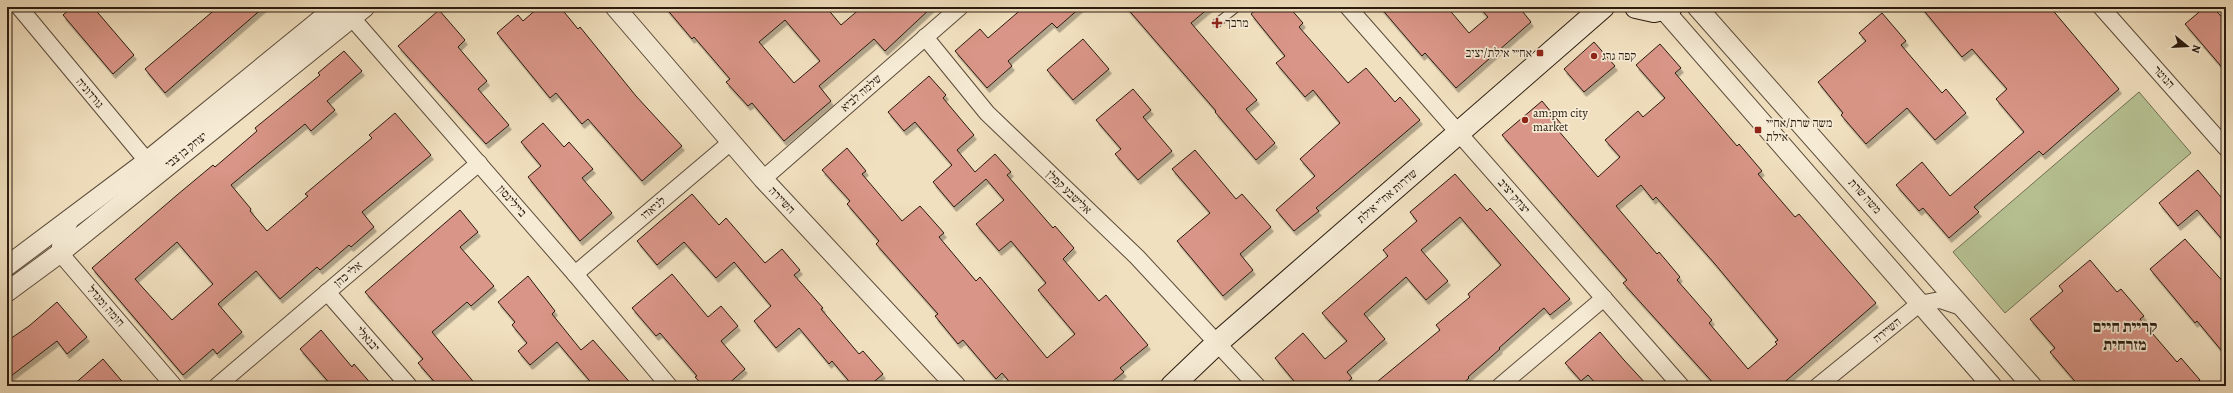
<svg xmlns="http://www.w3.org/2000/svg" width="2233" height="393" viewBox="0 0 2233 393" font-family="Alegreya,'Frank Ruhl Libre',serif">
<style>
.green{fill:#b7c394;stroke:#706f52}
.building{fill:#d99587;stroke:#2a1b0f;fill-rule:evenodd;filter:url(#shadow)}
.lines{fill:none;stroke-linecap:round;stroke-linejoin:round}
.service-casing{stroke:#5c4c3b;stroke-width:10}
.minor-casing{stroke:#5c4c3b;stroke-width:18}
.tertiary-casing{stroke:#5c4c3b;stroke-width:21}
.secondary-casing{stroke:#2a1b0f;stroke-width:24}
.service{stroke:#f6ebd5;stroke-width:8}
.minor{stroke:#f6ebd5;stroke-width:16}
.tertiary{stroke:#f6ebd5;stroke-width:19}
.secondary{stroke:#f6ebd5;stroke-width:22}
.poi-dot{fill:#8f2418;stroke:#f6ebd5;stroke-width:1.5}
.labels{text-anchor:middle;stroke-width:3.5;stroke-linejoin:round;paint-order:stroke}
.poi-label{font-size:12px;fill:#2a1b0f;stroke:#f6ebd5;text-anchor:start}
.street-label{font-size:12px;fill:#2a1b0f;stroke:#f6ebd5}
.district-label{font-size:16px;font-weight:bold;fill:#2a1b0f;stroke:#f6ebd5}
</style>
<defs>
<filter id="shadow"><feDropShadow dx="2.5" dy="4.5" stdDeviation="0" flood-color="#0004"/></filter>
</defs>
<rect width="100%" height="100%" fill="#f1e0bf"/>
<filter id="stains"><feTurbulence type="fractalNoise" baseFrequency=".005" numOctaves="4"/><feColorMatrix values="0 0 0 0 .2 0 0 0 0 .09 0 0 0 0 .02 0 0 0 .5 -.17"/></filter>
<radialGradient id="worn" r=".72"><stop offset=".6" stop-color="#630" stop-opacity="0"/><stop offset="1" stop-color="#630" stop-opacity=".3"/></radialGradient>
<path class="green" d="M2139,92L2191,153L2005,313L1953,252Z"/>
<g class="building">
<path d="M72,7H93L134,55L113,74L63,15Z"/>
<path d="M218,7H264L165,93L145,69Z"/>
<path d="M539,7H560L578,29L580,27L636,96L682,146L642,181L588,119L582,124L556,93L550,98L497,33L518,15L523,21Z"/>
<path d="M665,7H826L841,25L862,7H932L885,51L874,39L819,86L831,101L784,141L752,103L748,106L726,82L730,79L694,37L692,39ZM785,20L820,61L794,83L759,42Z"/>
<path d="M1024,7H1081L1057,28L1052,23L1008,61L1012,66L987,88L955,51L980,29L988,38Z"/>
<path d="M1126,7H1210L1191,23L1257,100L1246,109L1275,143L1256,160L1215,112L1216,111Z"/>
<path d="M1259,7H1289L1303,23L1299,27L1348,83L1366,68L1395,102L1400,97L1420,120L1316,208L1319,211L1294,231L1276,210L1315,176L1300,159L1340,123L1313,90L1305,97L1276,63L1285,56L1251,14Z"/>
<path d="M1380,7H1447L1469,33L1488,17L1479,7H1519L1531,22L1456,88L1425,53L1422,56Z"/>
<path d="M1921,7H2050L2119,89L2043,155L2039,151L1974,207L1979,212L1949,238L1923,208L1919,211L1896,185L1922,162L1950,196L2024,132L1996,99L2007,89L1972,49L1962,57Z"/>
<path d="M2205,7H2213L2226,22V72L2185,24Z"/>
<path d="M439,10L465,40L458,47L487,81L478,89L509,125L486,144L398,46Z"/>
<path d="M1882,13L1906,41L1901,45L1942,93L1946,89L1966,113L1935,140L1907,108L1866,144L1841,115L1843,113L1818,82L1866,41L1859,33Z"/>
<path d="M1083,39L1109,69L1073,100L1047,70Z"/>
<path d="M1594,42L1615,66L1584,92L1564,69Z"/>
<path d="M1660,44L1681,68L1675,73L1737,146L1739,144L1762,171L1758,174L1795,217L1799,214L1876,303L1780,386H1716L1623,283L1627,280L1502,135L1542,101L1562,125L1557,129L1598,177L1620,157L1605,140L1638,111L1643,117L1665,98L1636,65ZM1641,185L1653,200L1656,197L1715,264L1778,340L1775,342L1777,344L1748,369L1709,323L1712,320L1677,280L1680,277L1659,252L1657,254L1616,206Z"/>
<path d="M344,51L362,71L327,101L335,110L311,131L305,124L231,185L251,209L250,211L267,231L308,196L305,194L372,138L369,135L395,113L431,155L362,212L374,227L351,247L349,245L320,270L317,267L280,299L256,271L218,304L242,332L217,354L213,349L183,375L92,268L177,195L213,165L215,167L257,131L255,128L320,75L318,73ZM177,242L213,284L172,320L135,279Z"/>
<path d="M929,76L946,95L943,98L974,135L957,150L975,172L995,154L1011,172L1007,175L1053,228L1055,226L1074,248L1063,259L1099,301L1106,295L1148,345L1120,368L1124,372L1107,386H1013L1002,373L996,379L963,340L958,344L935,316L938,314L876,244L879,241L847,204L850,201L822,170L847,148L866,171L862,174L902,221L920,206L944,233L939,237L976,281L980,277L1047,358L1075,334L1038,290L1046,283L1011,241L999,251L976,224L1004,200L986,179L954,207L933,182L952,165L915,122L904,131L888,112Z"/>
<path d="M1133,89L1151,110L1143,117L1172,151L1138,180L1115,154L1121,149L1096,120Z"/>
<path d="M543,123L564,147L569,142L593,169L582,178L612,213L580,241L528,177L541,166L521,142Z"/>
<path d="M1195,150L1236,199L1242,194L1271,227L1240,254L1253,270L1223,296L1177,241L1210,213L1172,169Z"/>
<path d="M2198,170L2226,203V244L2197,210L2178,226L2159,203Z"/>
<path d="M1455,174L1487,211L1490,208L1570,299L1550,315L1544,308L1499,348L1500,349L1468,377L1469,378L1460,386H1372L1440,330L1436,325L1470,297L1468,294L1501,265L1460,217L1421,250L1448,281L1426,300L1406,277L1364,314L1385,339L1347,372L1352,378L1343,386H1298L1275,358L1303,333L1325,359L1347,341L1322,313L1388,256L1383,250L1417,221L1410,212Z"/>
<path d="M692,194L719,225L726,218L765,263L782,249L800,270L794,275L823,308L821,309L859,354L863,351L883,374L869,386H853L832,361L829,364L799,328L776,348L754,321L771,306L734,262L716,278L684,242L657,265L637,241Z"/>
<path d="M460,210L478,232L460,247L494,286L471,306L467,302L432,332L477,386H438L418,363L423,359L365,292Z"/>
<path d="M2185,239L2226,285V356L2197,321L2195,323L2150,269Z"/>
<path d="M2090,260L2117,292L2121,289L2144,316L2140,319L2177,362L2181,358L2200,380L2192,386H2079L2050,352L2055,348L2030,319L2063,291L2059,286Z"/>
<path d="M672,274L708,317L721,306L738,326L721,341L745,369L726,386H703L695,377L697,376L660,333L656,336L632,308Z"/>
<path d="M528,276L555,311L552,314L581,350L593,340L633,386H594L557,342L530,365L518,351L527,343L512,325L515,322L498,302Z"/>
<path d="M57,302L87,337L67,354L57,341L7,379V341L29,326Z"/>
<path d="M321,330L352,367L354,364L373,386H332L300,349Z"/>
<path d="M1600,332L1624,360L1648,386H1598L1588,375L1581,381L1565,363Z"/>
<path d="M103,359L126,386H72Z"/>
</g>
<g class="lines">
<g class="service-casing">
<path id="service" d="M1217,23L1237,7"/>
</g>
<g class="minor-casing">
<g id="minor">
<path d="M19,7L147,161L158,162"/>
<path d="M1348,7L1681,386"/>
<path d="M2101,7L2226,148"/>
<path d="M352,18L575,274L669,386"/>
<path d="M925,37L987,113L1137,257L1257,386"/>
<path d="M763,179L960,7"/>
<path d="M70,221L60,246V253L174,386"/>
<path d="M575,274L731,142"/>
<path d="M327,292L409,386"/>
<path d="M217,386L479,163"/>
<path d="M1500,386L1604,298"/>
<path d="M1818,386L1919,304L1940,300L1964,308"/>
</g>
</g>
<g class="tertiary-casing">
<g id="tertiary">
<path d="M615,7L763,179L956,386"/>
<path d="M1697,7L2032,386"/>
<path d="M1664,10L1992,386"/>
<path d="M7,266L147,161L336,7"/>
<path d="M7,292L60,253L365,7"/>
</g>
</g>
<g class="secondary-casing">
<g id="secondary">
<path d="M1636,7L1654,11L1671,7"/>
<path d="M1172,386L1216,344L1603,7"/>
</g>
</g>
<use href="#service" class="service"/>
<use href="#minor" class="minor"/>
<use href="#tertiary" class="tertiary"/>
<use href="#secondary" class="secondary"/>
</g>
<g class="poi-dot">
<path d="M1215 17h4v4h4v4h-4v4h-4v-4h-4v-4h4z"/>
<rect x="1536" y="49" width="8" height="8" rx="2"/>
<circle cx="1594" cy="56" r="4"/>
<circle cx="1525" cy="120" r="4"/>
<rect x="1754" y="126" width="8" height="8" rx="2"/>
</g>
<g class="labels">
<g class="poi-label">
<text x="1225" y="27">מרבך</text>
<text x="1532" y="57" text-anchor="end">אח״י אילת/יציב</text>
<text x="1602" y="60">קפה גרג</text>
<text x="1533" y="117">am:pm city<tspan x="1533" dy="14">market</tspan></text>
<text x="1766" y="127">משה שרת/אח״י<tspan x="1766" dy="14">אילת</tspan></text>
</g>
<g class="street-label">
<text transform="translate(2164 77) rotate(48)" y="4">הנוטר</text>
<text transform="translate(90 93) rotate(50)" y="4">גורדוניה</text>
<text transform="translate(861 93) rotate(-41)" y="4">שלמה לביא</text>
<text transform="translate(186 150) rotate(-39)" y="4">יצחק בן צבי</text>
<text transform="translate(1069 192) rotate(44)" y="4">אלישבע קפלן</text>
<text transform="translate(1387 196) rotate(-41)" y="4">שדרות אח"י אילת</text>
<text transform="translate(1514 196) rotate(49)" y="4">יצחק יציב</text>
<text transform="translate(1865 196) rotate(48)" y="4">משה שרת</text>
<text transform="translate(782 200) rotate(47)" y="4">השיירה</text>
<text transform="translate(512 201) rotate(49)" y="4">ביילינסון</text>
<text transform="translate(653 208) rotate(-40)" y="4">לניאדו</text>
<text transform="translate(348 274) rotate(-40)" y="4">אלי כהן</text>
<text transform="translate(106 306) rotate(49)" y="4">חומה ומגדל</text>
<text transform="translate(1887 330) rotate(-39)" y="4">השיירה</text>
<text transform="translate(368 339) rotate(49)" y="4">יבנאלי</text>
</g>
<g class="district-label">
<text x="2125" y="332">קריית חיים<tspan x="2125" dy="18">מזרחית</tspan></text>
</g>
</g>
<rect width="2233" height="393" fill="none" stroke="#f1e0bf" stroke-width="24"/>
<rect x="8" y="8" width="2217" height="377" fill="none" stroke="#2a1b0f" stroke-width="2"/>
<rect x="12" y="12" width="2209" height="369" fill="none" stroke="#2a1b0f"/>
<g transform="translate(2187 46) rotate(108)" stroke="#f6ebd5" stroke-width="3" paint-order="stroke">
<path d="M0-3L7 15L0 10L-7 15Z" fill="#2a1b0f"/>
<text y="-6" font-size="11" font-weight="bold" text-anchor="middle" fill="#2a1b0f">N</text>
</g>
<rect width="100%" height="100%" filter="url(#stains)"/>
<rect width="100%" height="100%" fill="url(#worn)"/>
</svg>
